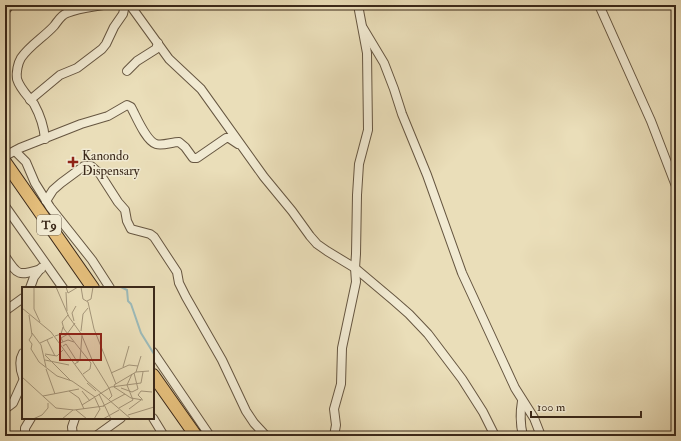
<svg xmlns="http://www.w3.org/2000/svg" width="681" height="441" viewBox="0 0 681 441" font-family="'IM FELL Double Pica',serif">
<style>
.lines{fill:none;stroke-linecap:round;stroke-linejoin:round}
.minor-casing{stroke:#665641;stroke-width:10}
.highway-casing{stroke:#3a2819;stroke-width:14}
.minor{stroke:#f1ead2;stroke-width:8}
.highway{stroke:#e5bf7c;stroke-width:12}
.poi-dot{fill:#8f2418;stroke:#f1ead2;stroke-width:1.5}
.labels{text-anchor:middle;stroke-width:3;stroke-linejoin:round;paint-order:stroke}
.shield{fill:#f1ead2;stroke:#716250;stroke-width:1}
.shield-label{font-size:12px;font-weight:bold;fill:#3a2819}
.poi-label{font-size:13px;fill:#3a2819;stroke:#f1ead2;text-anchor:start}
.inset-river{fill:none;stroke:#9cbab9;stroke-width:2}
.inset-road{fill:none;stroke:#a49579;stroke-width:1}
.view{fill:#8f2418;fill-opacity:0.15;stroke:#8f2418;stroke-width:2}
.inset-edge{fill:none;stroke:#3a2819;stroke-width:2}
</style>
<rect width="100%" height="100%" fill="#eadeb9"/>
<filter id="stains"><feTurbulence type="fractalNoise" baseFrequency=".005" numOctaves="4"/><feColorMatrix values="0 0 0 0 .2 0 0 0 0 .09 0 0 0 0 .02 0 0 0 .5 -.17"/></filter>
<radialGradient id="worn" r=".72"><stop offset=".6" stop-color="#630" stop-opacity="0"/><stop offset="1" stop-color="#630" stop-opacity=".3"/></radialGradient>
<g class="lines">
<g class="minor-casing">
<g id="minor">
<path d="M130,5L169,59L201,89L264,177L292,211L310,236L317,244L327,251L355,268L393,300L409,314L428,334L462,379L483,412L495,436"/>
<path d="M599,5L651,121L676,186"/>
<path d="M5,11L10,5"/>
<path d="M363,28L384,63L394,89L402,114L427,175L462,273L515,388L534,418L541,436"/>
<path d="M127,71L137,61L156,49L158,43"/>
<path d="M30,100L60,75L77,68L102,49L106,44L114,27L123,14L125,5"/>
<path d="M45,139C44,127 40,115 34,104C28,96 20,89 17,79C16,72 18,63 21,58C30,45 44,37 54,26C58,21 61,15 67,13C78,8 91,7 103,5"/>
<path d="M15,151L26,162L35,183L50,207L92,260L110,288"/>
<path d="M5,156L20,148L81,124L108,116L127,105L131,107C136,116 146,141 156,144C163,146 172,142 179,142L185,147L193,158H197L226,138H229L238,144"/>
<path d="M46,201L53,190L61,183L84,166H91L100,174L118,202L125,210L127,221L131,229L150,234L154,237L177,272L179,283L186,297L222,360L246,411L254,423L266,436"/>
<path d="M5,206L63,288"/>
<path d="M5,256C18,276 18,276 41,269"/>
<path d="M30,288L34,277L41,268"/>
<path d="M5,311L23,298"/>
<path d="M153,352L210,436"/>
<path d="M23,353C19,360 20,369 23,377"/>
<path d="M522,401C520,413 520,424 523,436"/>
<path d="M5,409L13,403L23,381"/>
<path d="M153,418L164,436"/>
<path d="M25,436V428L31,418"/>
<path d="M73,436L72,427L75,418"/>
<path d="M96,436L121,418"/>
<path d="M334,436L336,425L334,409L341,384L342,348L356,282L355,268L356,254L357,195L359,164L368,130L367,53L358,5"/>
</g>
</g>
<g class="highway-casing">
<g id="highway">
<path d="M5,162L93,288"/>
<path d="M153,375L196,436"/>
</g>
</g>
<use href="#minor" class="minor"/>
<use href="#highway" class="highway"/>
</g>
<path class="poi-dot" d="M71 156h4v4h4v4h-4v4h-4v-4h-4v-4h4z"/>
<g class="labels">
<rect class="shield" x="37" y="215" width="24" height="20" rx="3"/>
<g class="shield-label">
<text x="49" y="229">T9</text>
</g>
<g class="poi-label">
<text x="82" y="160">Kanondo<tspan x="82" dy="15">Dispensary</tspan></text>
</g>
</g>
<g transform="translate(22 287)">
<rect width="132" height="132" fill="#eadeb9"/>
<path class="inset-river" d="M99,0L105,3L106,14L109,17L119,46L132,67"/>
<path class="inset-road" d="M12,0V22L18,35M34,0L47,30L60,48L58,73L53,77M44,0L46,6L56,0M59,0L61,12L66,15L72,42L94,97M44,5L45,24M65,14L69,12L71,0M0,21L29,45L65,94L109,132M7,28L10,48L7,53L10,57L9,62L17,75L35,89L50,94L73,110M46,28L40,35L42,42L69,76L68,82L61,87M52,34L50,26L54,19M59,44L61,27L66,21M10,46L19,58L24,80M45,47L53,36M33,49L39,47L41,40M60,49L71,75L87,101M25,53L33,69M41,55L39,51L46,47M18,56L31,50M38,56L46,53L52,55M41,59L44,57L56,76M23,67L35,69L41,63M23,68L48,93M23,73L47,78M101,80L107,59M24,82L33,107M114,85L119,69M89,86L107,78L116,79M0,90L34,121L52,123L82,119M65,96L74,104M105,98L110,87M92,100L109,111L121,113M93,100L92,98L114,85L127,84M99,101L110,105L116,102L112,86M47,104L57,111L62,122M60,104L68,114M77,107L89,132M21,109L57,102M87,112L90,109L87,101M120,112L116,108L119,104L130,105M60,118L89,100L119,96L121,85M81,119L103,107M97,121L111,113L105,98M107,122L119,113M54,123L65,132M106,128L132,120M11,132L20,128L26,121V116M40,132L51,123M72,132L78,122L73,111M81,132L97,123"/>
<path class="view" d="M38,47H79V73H38Z"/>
<rect width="132" height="132" class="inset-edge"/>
</g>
<rect width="681" height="441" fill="none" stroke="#eadeb9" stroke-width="20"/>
<rect x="6" y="6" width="669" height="429" fill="none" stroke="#3a2819" stroke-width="2"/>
<rect x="10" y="10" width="661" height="421" fill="none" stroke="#3a2819"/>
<path d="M531 411v6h110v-6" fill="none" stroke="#3a2819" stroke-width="2"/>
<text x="537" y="411" font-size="12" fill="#3a2819" stroke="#f1ead2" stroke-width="3" paint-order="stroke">100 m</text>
<rect width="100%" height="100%" filter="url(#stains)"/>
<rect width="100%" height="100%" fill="url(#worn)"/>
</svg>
